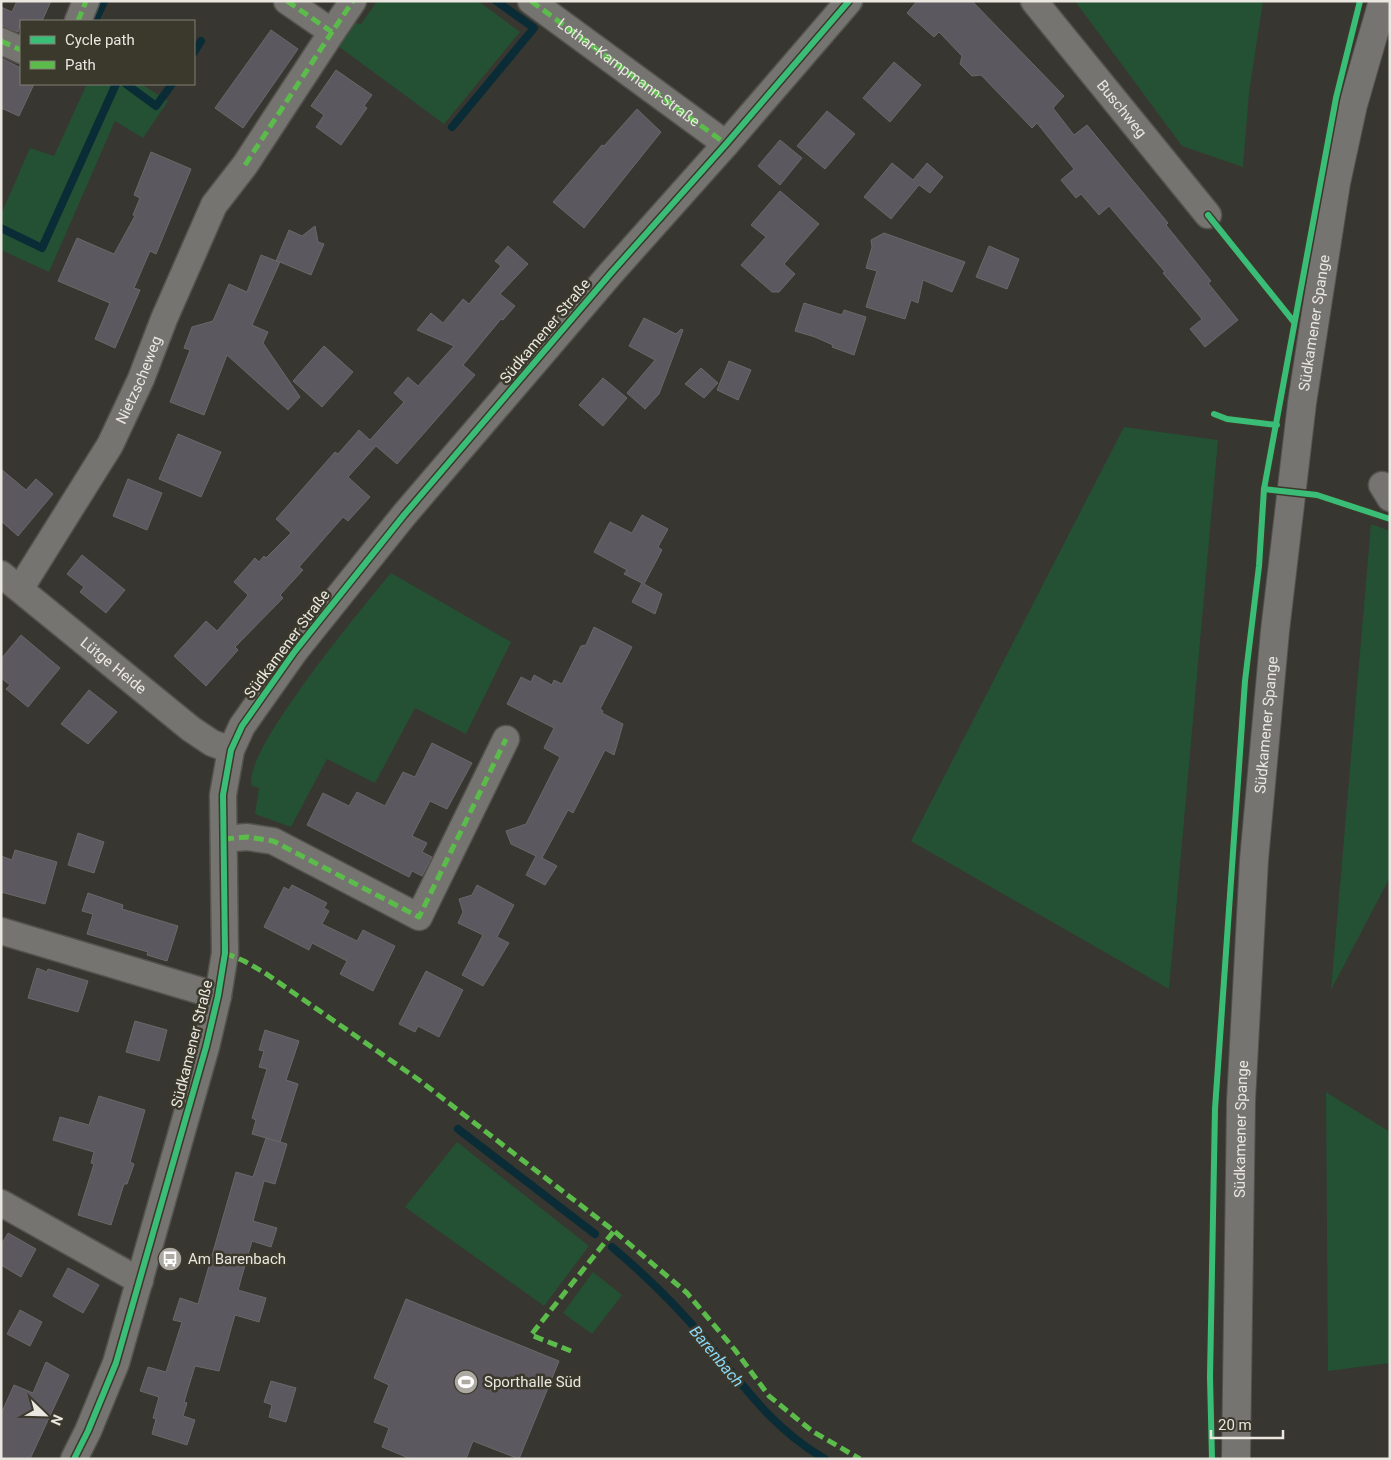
<svg xmlns="http://www.w3.org/2000/svg" width="1391" height="1460" viewBox="0 0 1391 1460" font-family="Roboto,sans-serif">
<style>
.green{fill:#245034}
.lines{fill:none;stroke-linecap:round;stroke-linejoin:round}
.stream{stroke:#092c37;stroke-width:8}
.building{fill:#5c585f;stroke:#6a6868}
.minor-casing{stroke:#53524d;stroke-width:29}
.tertiary-casing{stroke:#53524d;stroke-width:30}
.minor{stroke:#757470;stroke-width:26}
.tertiary{stroke:#757470;stroke-width:28}
.quiet{stroke:#5cbc4b;stroke-width:5;stroke-dasharray:10 5;stroke-linecap:butt}
.cycleway-casing{stroke:#3b382c;stroke-width:9}
.cycleway{stroke:#3abd76;stroke-width:6}
.labels{text-anchor:middle;stroke-width:5;stroke-linejoin:round;paint-order:stroke}
.street-label{font-size:15px;fill:#e9e7e0;stroke:#3b382c}
.poi-label{font-size:15px;fill:#e9e7e0;stroke:#3b382c;text-anchor:start}
.water-label{font-size:16px;font-style:italic;fill:#8ad8f6;stroke:#3b382c}
</style>
<rect width="100%" height="100%" fill="#383630"/>
<g class="green">
<path d="M377,1H478L520,32L444,124L338,46L354,23L361,24Z"/>
<path d="M1075,1H1263L1249,93L1243,167L1182,146Z"/>
<path d="M87,84H141L168,101L143,138L115,121L49,272L1,250V210H3L30,148L54,156Z"/>
<path d="M1124,427L1218,440L1169,989L911,841Z"/>
<path d="M1371,524L1390,531V877L1331,990Z"/>
<path d="M391,573L511,642L466,734L415,708L375,783L327,759L291,827L255,814L259,788L252,786C239,755 367,602 391,573Z"/>
<path d="M1326,1092L1390,1132V1363L1328,1371Z"/>
<path d="M457,1142L589,1246L544,1306L405,1207Z"/>
<path d="M593,1272L622,1295L592,1334L563,1313Z"/>
</g>
<g class="lines">
<g class="stream">
<path d="M95,21L104,1"/>
<path d="M194,52L201,41"/>
<path d="M126,84L156,106L172,84"/>
<path d="M452,127L534,28L496,1"/>
<path d="M1,228L42,248L116,84"/>
<path d="M458,1129L595,1234"/>
<path d="M612,1247C644,1274 675,1304 702,1336C741,1382 770,1427 825,1459"/>
</g>
</g>
<g class="building">
<path d="M17,1H51L42,21H21L18,32L1,26V7L12,12Z"/>
<path d="M917,1H972L1064,96L1053,108L1074,135L1087,125L1168,223L1166,225L1211,281L1208,283L1238,320L1205,347L1190,329L1202,319L1163,273L1165,272L1109,206L1099,215L1081,194L1076,198L1061,180L1074,169L1057,148L1037,123L1032,128L981,75L972,76L960,64L962,56L939,32L934,37L907,13Z"/>
<path d="M271,30L298,49L243,128L215,108Z"/>
<path d="M1,58L21,68V84H34L19,116L1,108Z"/>
<path d="M894,62L921,85L890,122L863,98Z"/>
<path d="M336,70L372,95L364,106L367,108L341,145L316,127L324,115L311,106Z"/>
<path d="M637,109L661,132L584,228L553,202L602,145L604,146Z"/>
<path d="M827,111L855,134L825,169L797,146Z"/>
<path d="M780,140L802,158L780,185L758,166Z"/>
<path d="M151,152L191,169L156,254L150,251L134,288L140,290L115,348L95,339L110,303L58,281L77,238L114,254L135,216L133,215L140,198L134,195Z"/>
<path d="M892,163L913,180L927,163L943,177L930,193L919,185L891,219L864,197Z"/>
<path d="M780,191L819,224L784,264L795,274L779,292H772L741,265L766,237L751,225Z"/>
<path d="M315,226L318,242L324,244L311,275L280,262L252,325L268,332L263,343L300,397L288,410L227,355L204,415L170,402L190,350L184,348L192,327L213,321L229,284L247,292L261,255L279,262L276,261L289,230L302,236Z"/>
<path d="M884,233L965,262L952,292L923,280L918,303L911,300L905,319L866,307L877,271L866,268L872,247L871,240Z"/>
<path d="M508,246L528,264L500,294L515,306L503,320L501,319L463,365L475,375L397,464L376,446L348,477L370,497L348,521L343,517L299,567L303,570L280,595L283,598L235,647L238,650L206,686L174,656L206,621L217,631L246,598L248,595L234,582L255,558L259,562L264,556L266,558L291,533L276,519L335,452L338,454L359,430L370,440L404,402L394,393L408,377L418,386L454,346L417,330L431,313L443,323L463,299L469,304L501,266L495,261Z"/>
<path d="M989,246L1019,259L1007,289L976,277Z"/>
<path d="M804,303L842,315L844,310L866,317L854,355L832,347L833,345L815,337L795,331Z"/>
<path d="M644,318L676,334L681,329L683,330L659,394L645,409L627,393L655,360L629,346Z"/>
<path d="M324,346L353,372L322,407L293,381Z"/>
<path d="M729,361L751,370L738,400L717,390Z"/>
<path d="M701,368L718,383L704,398L685,384Z"/>
<path d="M603,378L627,398L603,426L579,405Z"/>
<path d="M178,434L221,452L201,497L159,479Z"/>
<path d="M1,469L26,490L36,479L53,494L18,536L1,521Z"/>
<path d="M128,479L162,493L147,530L113,516Z"/>
<path d="M642,515L668,529L658,547L662,550L644,584L662,594L655,614L632,602L642,583L624,574L627,570L594,552L610,522L632,533Z"/>
<path d="M82,555L125,590L106,613L80,592L84,587L67,574Z"/>
<path d="M594,627L632,647L600,709L603,711L602,713L623,724L614,755L605,750L573,813L568,810L542,858L557,866L545,885L526,875L536,856L511,844L506,831L526,824L560,757L544,748L554,728L507,704L521,677L531,682L534,675L552,685L554,680L562,684L581,646L586,645Z"/>
<path d="M21,635L60,668L28,707L6,689L10,685L1,678V659Z"/>
<path d="M89,690L117,712L88,744L61,724Z"/>
<path d="M432,743L472,763L447,809L430,801L412,836L427,843L422,852L432,857L422,876L412,871L409,877L307,825L323,793L349,806L357,792L385,806L403,772L415,777Z"/>
<path d="M78,833L104,842L94,873L68,865Z"/>
<path d="M15,850L57,862L45,904L1,892V856L12,860Z"/>
<path d="M292,885L327,903L324,908L329,911L322,924L357,941L363,930L395,946L373,991L340,974L347,961L312,943L309,950L264,927L284,887L289,890Z"/>
<path d="M477,885L514,905L497,937L509,943L483,986L462,975L483,935L458,923L463,912L459,899L472,895Z"/>
<path d="M88,893L123,905L122,909L178,926L167,961L147,955L148,952L87,934L93,914L82,911Z"/>
<path d="M37,968L47,972L48,969L88,981L78,1012L28,998Z"/>
<path d="M426,971L463,990L439,1037L418,1026L415,1032L399,1024Z"/>
<path d="M135,1021L167,1030L159,1061L126,1052Z"/>
<path d="M265,1030L299,1041L286,1080L298,1084L280,1142L252,1134L256,1120L252,1118L267,1069L259,1067L264,1051L259,1050Z"/>
<path d="M99,1096L145,1110L130,1162L134,1164L127,1184H124L111,1225L78,1215L94,1164L91,1163L94,1152L53,1140L60,1117L89,1125Z"/>
<path d="M266,1138L287,1144L275,1184L264,1181L253,1221L277,1228L271,1247L252,1241L238,1290L266,1298L259,1322L235,1315L219,1371L195,1366L184,1402L187,1403L183,1416L195,1420L187,1445L152,1434L156,1419L153,1418L159,1397L140,1391L148,1367L166,1372L182,1322L173,1320L180,1298L198,1304L236,1172L253,1177Z"/>
<path d="M8,1233L36,1249L21,1277L1,1265V1245Z"/>
<path d="M68,1268L99,1285L83,1313L53,1296Z"/>
<path d="M406,1299L559,1361L519,1459L473,1441L466,1459H411L382,1447L389,1428L374,1422L389,1385L374,1378Z"/>
<path d="M20,1310L42,1322L30,1346L7,1334Z"/>
<path d="M46,1362L69,1375L30,1459H1V1414L14,1385L33,1393Z"/>
<path d="M271,1381L296,1388L286,1422L269,1417L272,1405L264,1402Z"/>
</g>
<g class="lines">
<g class="minor-casing">
<g id="minor">
<path d="M287,1L332,32L353,1"/>
<path id="s1" d="M531,1L726,144"/>
<path id="s2" d="M1034,1L1208,215"/>
<path d="M78,21L86,1"/>
<path d="M1,41L21,50"/>
<path d="M1382,485L1390,498"/>
<path id="s3" d="M1,574L191,729L212,743L231,750"/>
<path id="s4" d="M20,589L110,445L141,379L164,319L214,205L245,165L332,32"/>
<path d="M224,839L247,837L273,841L419,917L506,739"/>
<path d="M1,931L218,996"/>
<path d="M1,1203L140,1281"/>
<path d="M74,1459L88,1431L116,1363L206,1047L218,996L225,953L223,795L231,750L242,726L295,651L404,515L611,273L726,144L849,1"/>
</g>
</g>
<g class="tertiary-casing">
<g id="tertiary">
<path id="s5" d="M1236,1459L1241,1101L1254,860L1275,631L1302,403L1336,183L1353,105L1383,1"/>
</g>
</g>
<use href="#minor" class="minor"/>
<use href="#tertiary" class="tertiary"/>
<g class="quiet">
<path d="M287,1L332,32L353,1"/>
<path d="M531,1L726,144"/>
<path d="M78,21L86,1"/>
<path d="M1,41L21,50"/>
<path d="M245,165L332,32"/>
<path d="M224,839L247,837L273,841L419,917L506,739"/>
<path d="M225,953L244,961L265,973L419,1080L614,1231L687,1293L735,1350L769,1396L812,1431L860,1459"/>
<path d="M571,1351L531,1335L614,1231"/>
</g>
<g class="cycleway-casing">
<g id="cycleway">
<path d="M1208,215L1294,322"/>
<path d="M1214,414L1227,419L1277,425"/>
<path d="M1264,489L1317,495L1390,519"/>
<path d="M74,1459L88,1431L116,1363L206,1047L218,996L225,953L223,795L231,750L242,726L295,651L404,515L611,273L726,144L849,1"/>
<path d="M1212,1459L1210,1377L1215,1109L1245,681L1259,566L1264,489L1336,98L1360,1"/>
</g>
</g>
<use href="#cycleway" class="cycleway"/>
</g>
<defs>
<g id="bus-disc" transform="scale(1.25)"><circle r="9.5" fill="#aba9a2" stroke="#3b382c"/><path d="M-5-6H5V4H4V6H2V4H-2V6H-4V4H-5ZM-3.5-4V0h7V-4ZM-3.5 1.2v1.5H-2V1.2ZM2 1.2v1.5H3.5V1.2Z" fill="#fff"/></g>
<g id="stadium-disc" transform="scale(1.25)"><circle r="9.5" fill="#aba9a2" stroke="#3b382c"/><path d="M0-5a6.5 5 0 1 0 0 10a6.5 5 0 1 0 0-10ZM-3.5-1.8h7v3.6h-7Z" fill="#fff"/></g>
</defs>
<g fill-rule="evenodd">
<use href="#bus-disc" x="170" y="1259"/>
<use href="#stadium-disc" x="466" y="1382"/>
</g>
<g class="labels">
<g class="street-label">
<text dy="5" stroke="none"><textPath href="#s1" startOffset="121">Lothar-Kampmann-Straße</textPath></text>
<text dy="5" stroke="none"><textPath href="#s2" startOffset="139">Buschweg</textPath></text>
<text dy="5" stroke="none"><textPath href="#s5" startOffset="1140">Südkamener Spange</textPath></text>
<text transform="translate(545 331) rotate(-50)" y="5">Südkamener Straße</text>
<text dy="5" stroke="none"><textPath href="#s4" startOffset="241">Nietzscheweg</textPath></text>
<text transform="translate(287 644) rotate(-53)" y="5">Südkamener Straße</text>
<text dy="5" stroke="none"><textPath href="#s3" startOffset="145">Lütge Heide</textPath></text>
<text dy="5" stroke="none"><textPath href="#s5" startOffset="735">Südkamener Spange</textPath></text>
<text transform="translate(192 1044) rotate(-76)" y="5">Südkamener Straße</text>
<text dy="5" stroke="none"><textPath href="#s5" startOffset="330">Südkamener Spange</textPath></text>
</g>
<g class="poi-label">
<text x="188" y="1264">Am Barenbach</text>
<text x="484" y="1387">Sporthalle Süd</text>
</g>
<g class="water-label">
<text transform="translate(717 1356) rotate(50)" y="6">Barenbach</text>
</g>
</g>
<rect width="1391" height="1460" fill="none" stroke="#e9e7e0" stroke-width="5"/>
<rect x="20" y="20" width="175" height="65" fill="#3b382c" stroke="#817e74"/>
<rect x="30" y="36" width="25" height="8" fill="#3abd76" stroke="#817e74"/>
<text x="65" y="45" font-size="15" fill="#e9e7e0">Cycle path</text>
<rect x="30" y="61" width="25" height="8" fill="#5cbc4b" stroke="#817e74"/>
<text x="65" y="70" font-size="15" fill="#e9e7e0">Path</text>
<g transform="translate(45 1415) rotate(113)" stroke="#3b382c" stroke-width="4" paint-order="stroke">
<path d="M0-4L9 19L0 12L-9 19Z" fill="#e9e7e0"/>
<text y="-8" font-size="14" font-weight="bold" text-anchor="middle" fill="#e9e7e0">N</text>
</g>
<path d="M1211 1430v8h72v-8" fill="none" stroke="#e9e7e0" stroke-width="2.5"/>
<text x="1218" y="1430" font-size="15" fill="#e9e7e0" stroke="#3b382c" stroke-width="4" paint-order="stroke">20 m</text>
</svg>
